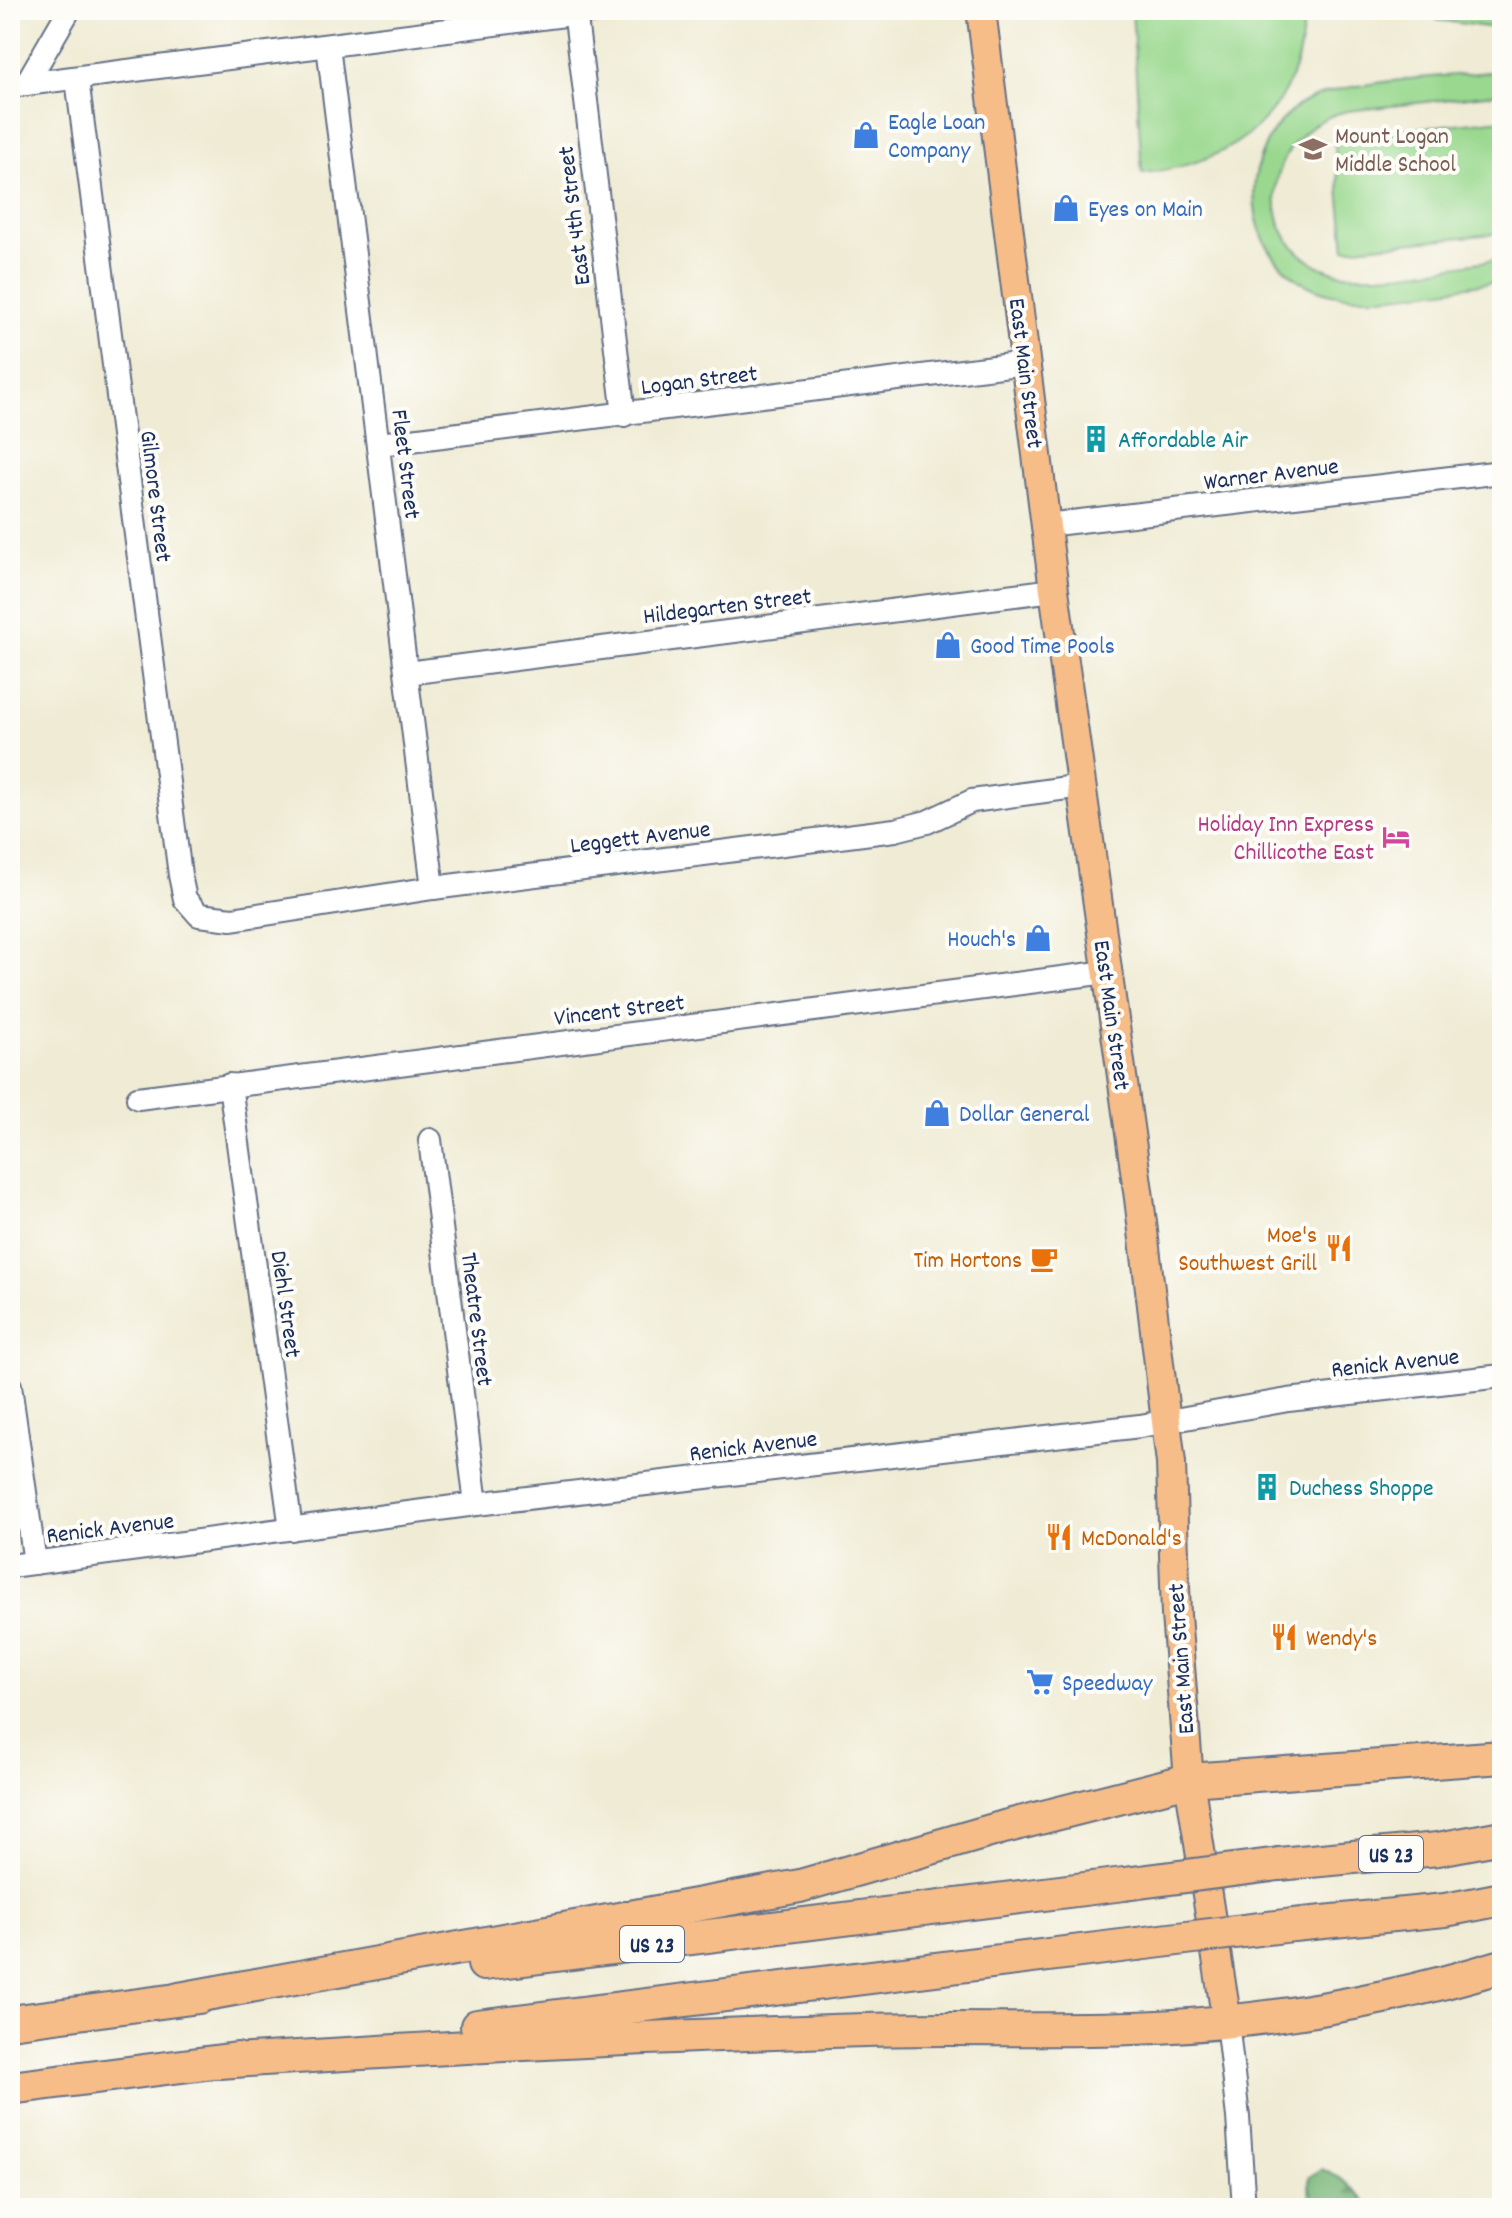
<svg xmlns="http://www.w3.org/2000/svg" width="1512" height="2218" viewBox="0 0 1512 2218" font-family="Dekko,sans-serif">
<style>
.grass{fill:#99d88e;stroke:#5a8476;stroke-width:2}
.forest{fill:url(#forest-firs);stroke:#4a746c;stroke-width:2}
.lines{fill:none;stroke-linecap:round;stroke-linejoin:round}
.minor-casing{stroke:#657187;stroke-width:26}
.major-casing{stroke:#657187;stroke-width:32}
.highway-casing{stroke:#657187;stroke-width:36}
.minor{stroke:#fff;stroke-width:22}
.major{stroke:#f7bd88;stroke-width:28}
.highway{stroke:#f7bd88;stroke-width:32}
.highway-bridge-casing{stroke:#657187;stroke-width:36;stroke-linecap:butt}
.highway-bridge{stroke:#f7bd88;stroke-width:32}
.labels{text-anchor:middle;stroke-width:8;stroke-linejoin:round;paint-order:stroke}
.shield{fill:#fdfcf7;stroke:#5f6c8c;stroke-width:2}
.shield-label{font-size:22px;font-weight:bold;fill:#1b2f5e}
.shop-label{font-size:24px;fill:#366cbe;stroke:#fdfcf7;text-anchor:start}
.education-label{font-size:24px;fill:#785e54;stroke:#fdfcf7;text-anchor:start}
.street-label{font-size:24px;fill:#1b2f5e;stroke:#fdfcf7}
.culture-label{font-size:24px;fill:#0d838f;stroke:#fdfcf7;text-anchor:start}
.hotel-label{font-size:24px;fill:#b23c85;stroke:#fdfcf7;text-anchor:end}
.food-label{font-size:24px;fill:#c56008;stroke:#fdfcf7;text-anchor:end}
</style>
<defs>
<pattern id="forest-firs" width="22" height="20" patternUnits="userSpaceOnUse" patternTransform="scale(2)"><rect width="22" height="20" fill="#7ab879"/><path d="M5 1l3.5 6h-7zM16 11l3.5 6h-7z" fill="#639666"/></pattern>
</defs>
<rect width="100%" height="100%" fill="#fdfcf7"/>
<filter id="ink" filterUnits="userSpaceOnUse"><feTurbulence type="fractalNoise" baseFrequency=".0125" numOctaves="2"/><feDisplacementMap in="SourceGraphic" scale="16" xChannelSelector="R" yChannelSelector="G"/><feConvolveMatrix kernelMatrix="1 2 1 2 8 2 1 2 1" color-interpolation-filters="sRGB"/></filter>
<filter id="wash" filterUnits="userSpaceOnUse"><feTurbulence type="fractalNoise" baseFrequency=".006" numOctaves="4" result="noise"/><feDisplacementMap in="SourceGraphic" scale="32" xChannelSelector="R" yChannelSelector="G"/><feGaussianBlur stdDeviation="1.8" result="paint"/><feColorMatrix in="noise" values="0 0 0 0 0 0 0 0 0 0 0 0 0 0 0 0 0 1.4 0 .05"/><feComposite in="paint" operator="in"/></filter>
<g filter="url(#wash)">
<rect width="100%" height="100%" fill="#efebd4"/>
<g class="grass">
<path d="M1132,10H1304C1303,110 1237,164 1142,173Z"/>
<path d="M1436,10H1502V29L1437,20Z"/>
<path d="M1502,71V93L1348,111C1264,128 1246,242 1331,271C1369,284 1459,264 1502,259V281C1454,287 1366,307 1321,291C1236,261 1232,140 1310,99C1349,80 1455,76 1502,71Z"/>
<path d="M1502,119V233L1345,249L1334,137Z"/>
</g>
<path class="forest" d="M1322,2169L1342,2179L1373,2208H1310L1309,2177Z"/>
</g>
<g filter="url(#ink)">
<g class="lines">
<g class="minor-casing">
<g id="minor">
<path d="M575,10L624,415"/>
<path d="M328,46L433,888"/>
<path d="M77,79L180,875L185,899L199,915L232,919L433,888L895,830L927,822L972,801L1082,786"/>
<path d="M26,84L69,10"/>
<path d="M10,86L604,10"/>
<path d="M379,444L1026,363"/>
<path d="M1046,525L1502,472"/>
<path d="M407,673L1054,590"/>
<path d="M230,1085L291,1529"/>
<path d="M138,1098L1107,972"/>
<path d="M430,1140L476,1504"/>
<path d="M10,1386L35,1563"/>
<path d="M10,1566L476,1504L1140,1426L1288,1400L1502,1376"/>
<path d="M1227,2022L1238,2117L1244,2208"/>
</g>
</g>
<g class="major-casing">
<path id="major" d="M981,10L1054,590L1139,1198L1171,1463L1176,1615L1189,1780L1227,2022"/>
</g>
<g class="highway-casing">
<g id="highway">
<path d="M1279,1864L1438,1849L1502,1837"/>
<path d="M1293,1925L1445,1910L1502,1899"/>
<path d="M484,1964L1124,1884"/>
<path d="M179,1999L800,1886L1004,1827L1189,1780L1502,1757"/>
<path d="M10,2022L199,1997"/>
<path d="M477,2026L1137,1944"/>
<path d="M219,2062C434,2048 650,2036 866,2030C963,2027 1061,2032 1158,2027C1274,2021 1391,2000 1502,1966"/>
<path d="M10,2088L237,2059"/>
</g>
</g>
<use href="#minor" class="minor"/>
<use href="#major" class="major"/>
<use href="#highway" class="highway"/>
<g class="highway-bridge-casing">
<g id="highway-bridge">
<path d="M1124,1884L1279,1864"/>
<path d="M1137,1944L1293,1925"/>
</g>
</g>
<use href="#highway-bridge" class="highway-bridge"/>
</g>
</g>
<defs>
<g id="shop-bare" transform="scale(2.16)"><path d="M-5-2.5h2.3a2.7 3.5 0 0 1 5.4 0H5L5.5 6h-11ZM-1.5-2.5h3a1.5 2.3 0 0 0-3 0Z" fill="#3f7fe0" stroke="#fdfcf7" stroke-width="2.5" paint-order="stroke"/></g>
<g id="school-bare" transform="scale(2.16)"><path d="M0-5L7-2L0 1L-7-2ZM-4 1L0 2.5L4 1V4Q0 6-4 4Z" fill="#8d6e63" stroke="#fdfcf7" stroke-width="2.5" paint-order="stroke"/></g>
<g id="building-bare" transform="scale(2.16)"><path d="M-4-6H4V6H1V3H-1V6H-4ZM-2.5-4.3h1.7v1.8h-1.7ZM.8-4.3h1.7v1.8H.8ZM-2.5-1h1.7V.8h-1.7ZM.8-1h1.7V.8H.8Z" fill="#0f9aa8" stroke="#fdfcf7" stroke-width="2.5" paint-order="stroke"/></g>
<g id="hotel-bare" transform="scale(2.16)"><path d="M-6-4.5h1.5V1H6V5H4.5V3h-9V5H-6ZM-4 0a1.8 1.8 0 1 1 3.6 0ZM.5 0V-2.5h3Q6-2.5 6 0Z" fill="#d1479c" stroke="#fdfcf7" stroke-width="2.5" paint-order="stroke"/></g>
<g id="restaurant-bare" transform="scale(2.16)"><path d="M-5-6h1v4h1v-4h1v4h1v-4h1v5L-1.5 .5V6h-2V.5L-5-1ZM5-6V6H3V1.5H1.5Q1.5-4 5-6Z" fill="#e8710a" stroke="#fdfcf7" stroke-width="2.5" paint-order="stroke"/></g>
<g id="cafe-bare" transform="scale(2.16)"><path d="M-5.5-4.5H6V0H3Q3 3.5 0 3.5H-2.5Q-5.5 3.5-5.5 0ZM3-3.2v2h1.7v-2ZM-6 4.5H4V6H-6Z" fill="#e8710a" stroke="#fdfcf7" stroke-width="2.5" paint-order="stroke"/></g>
<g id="supermarket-bare" transform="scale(2.16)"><path d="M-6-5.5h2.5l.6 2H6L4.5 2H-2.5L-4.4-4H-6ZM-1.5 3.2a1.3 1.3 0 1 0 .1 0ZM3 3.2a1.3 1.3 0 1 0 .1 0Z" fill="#3f7fe0" stroke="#fdfcf7" stroke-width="2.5" paint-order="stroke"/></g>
</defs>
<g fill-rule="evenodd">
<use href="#shop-bare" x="866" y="135"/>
<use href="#school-bare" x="1313" y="149"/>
<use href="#shop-bare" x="1066" y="208"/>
<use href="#building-bare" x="1096" y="439"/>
<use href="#shop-bare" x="948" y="645"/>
<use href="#hotel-bare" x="1396" y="837"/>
<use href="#shop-bare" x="1038" y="938"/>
<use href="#shop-bare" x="937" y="1113"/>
<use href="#restaurant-bare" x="1339" y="1248"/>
<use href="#cafe-bare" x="1044" y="1259"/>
<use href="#building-bare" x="1267" y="1487"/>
<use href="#restaurant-bare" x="1059" y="1537"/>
<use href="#restaurant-bare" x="1284" y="1637"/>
<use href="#supermarket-bare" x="1040" y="1682"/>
</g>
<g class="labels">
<g class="shield">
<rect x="1359" y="1836" width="64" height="36" rx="6"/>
<rect x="620" y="1926" width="64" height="36" rx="6"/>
</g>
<g class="shield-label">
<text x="1391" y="1862">US 23</text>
<text x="652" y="1952">US 23</text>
</g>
<g class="shop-label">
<text x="888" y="129">Eagle Loan<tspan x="888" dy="28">Company</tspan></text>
<text x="1088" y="216">Eyes on Main</text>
<text x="970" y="653">Good Time Pools</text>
<text x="1016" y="946" text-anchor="end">Houch's</text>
<text x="959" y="1121">Dollar General</text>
<text x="1062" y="1690">Speedway</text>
</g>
<g class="education-label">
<text x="1335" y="143">Mount Logan<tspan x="1335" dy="28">Middle School</tspan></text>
</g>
<g class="street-label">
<text transform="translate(573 216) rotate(-97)" y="8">East 4th Street</text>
<text transform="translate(1027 373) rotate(83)" y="8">East Main Street</text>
<text transform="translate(699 379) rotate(-7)" y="8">Logan Street</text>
<text transform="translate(407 464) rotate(83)" y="8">Fleet Street</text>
<text transform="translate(1271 473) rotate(-7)" y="8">Warner Avenue</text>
<text transform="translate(157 496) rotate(83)" y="8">Gilmore Street</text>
<text transform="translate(727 605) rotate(-7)" y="8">Hildegarten Street</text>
<text transform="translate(640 836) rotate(-7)" y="8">Leggett Avenue</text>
<text transform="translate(619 1009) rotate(-7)" y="8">Vincent Street</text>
<text transform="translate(1113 1015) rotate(82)" y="8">East Main Street</text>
<text transform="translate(287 1304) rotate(82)" y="8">Diehl Street</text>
<text transform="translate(478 1319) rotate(83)" y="8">Theatre Street</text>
<text transform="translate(1395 1362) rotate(-6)" y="8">Renick Avenue</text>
<text transform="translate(753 1445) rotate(-7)" y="8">Renick Avenue</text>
<text transform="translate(110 1527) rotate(-7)" y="8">Renick Avenue</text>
<text transform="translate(1180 1659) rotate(-94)" y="8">East Main Street</text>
</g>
<g class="culture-label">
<text x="1118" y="447">Affordable Air</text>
<text x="1289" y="1495">Duchess Shoppe</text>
</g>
<g class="hotel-label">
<text x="1374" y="831">Holiday Inn Express<tspan x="1374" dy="28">Chillicothe East</tspan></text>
</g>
<g class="food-label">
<text x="1317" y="1242">Moe's<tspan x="1317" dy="28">Southwest Grill</tspan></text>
<text x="1022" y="1267">Tim Hortons</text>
<text x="1081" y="1545" text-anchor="start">McDonald's</text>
<text x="1306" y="1645" text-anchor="start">Wendy's</text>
</g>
</g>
<rect width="1512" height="2218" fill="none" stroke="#fdfcf7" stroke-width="40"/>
</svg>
